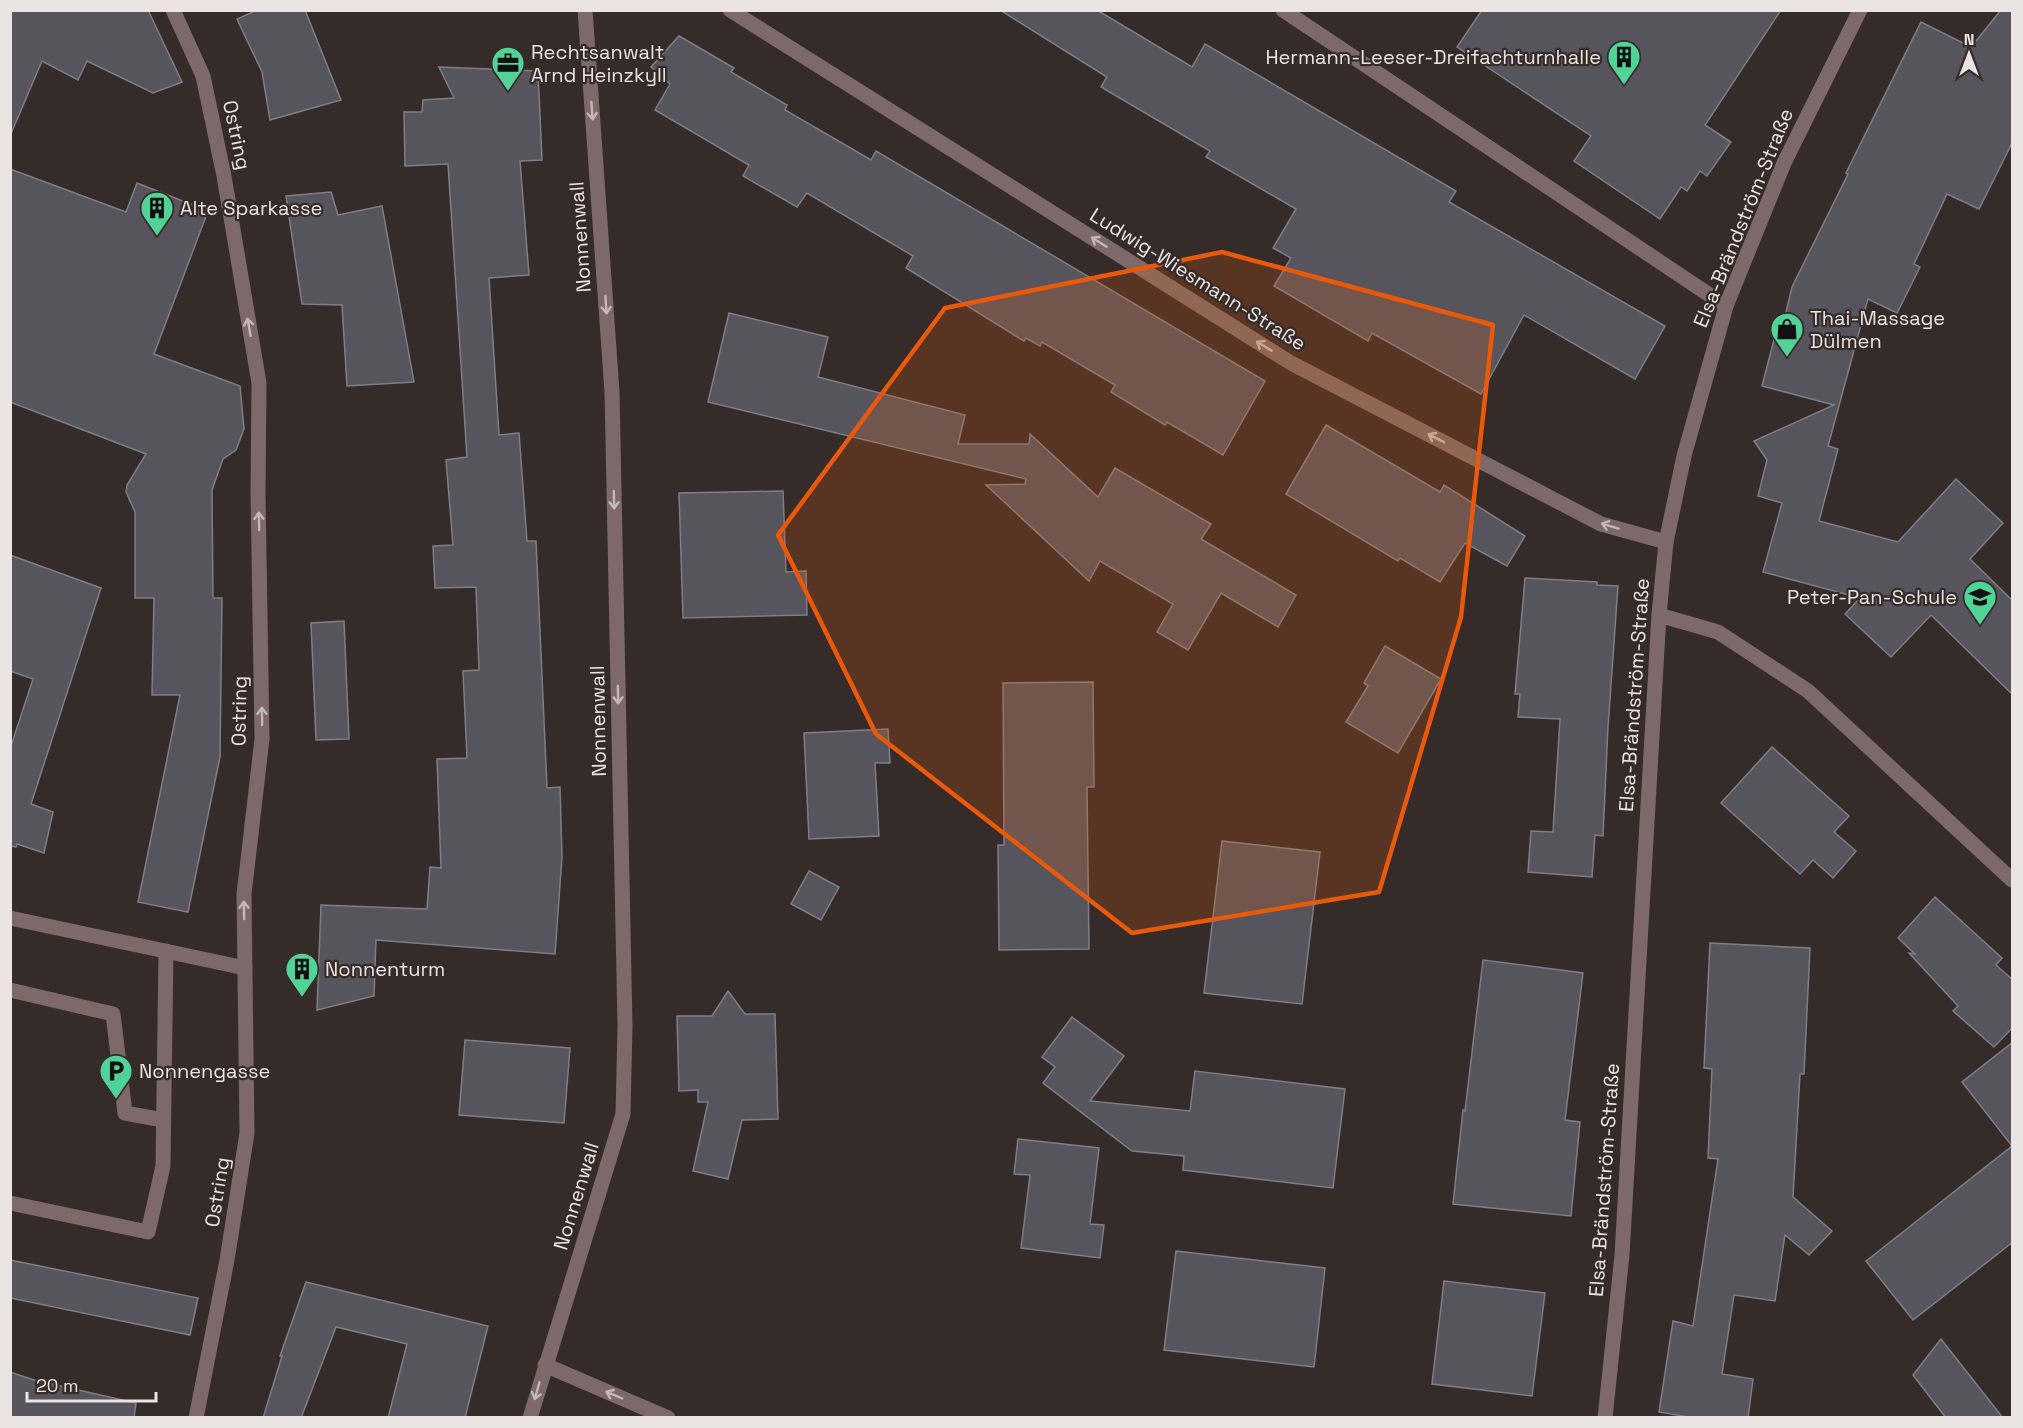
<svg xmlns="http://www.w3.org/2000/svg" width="2023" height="1428" viewBox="0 0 2023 1428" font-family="'Space Grotesk',sans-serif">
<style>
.building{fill:#56545d;stroke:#7f7d87;stroke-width:1.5}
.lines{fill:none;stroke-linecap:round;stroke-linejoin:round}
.minor{stroke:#7d6967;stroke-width:15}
.oneway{stroke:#c4b9b7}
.marked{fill:#e8590c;fill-opacity:0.2;stroke:#e8590c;stroke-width:4.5;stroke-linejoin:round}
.labels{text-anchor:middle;stroke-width:4.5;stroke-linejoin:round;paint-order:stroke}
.poi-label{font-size:20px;fill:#ebe4e2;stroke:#352b28;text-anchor:start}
.street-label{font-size:20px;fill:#ebe4e2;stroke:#352b28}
</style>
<rect width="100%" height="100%" fill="#352b28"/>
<g class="building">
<path d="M10,10H148L182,82L153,93L87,61L78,80L42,61L10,136Z"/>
<path d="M257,10H305L341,100L270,120L262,72L237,19Z"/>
<path d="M1000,10H1097L1192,67L1205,44L1456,191L1449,202L1665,326L1635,379L1524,315L1481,394L1372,333L1368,341L1274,286L1291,258L1273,248L1296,209L1206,157L1210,151L1101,87L1107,77Z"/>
<path d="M1482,10H1781L1705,125L1731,142L1707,176L1700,171L1687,191L1681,187L1660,219L1574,161L1591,136L1457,47Z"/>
<path d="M2001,10H2013V141L1979,209L1947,194L1914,264L1920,267L1897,313L1868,299L1828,446L1838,449L1819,521L1898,542L1956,479L2003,523L1970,559L2013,601V695L1931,615L1891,657L1845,614L1860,598L1763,572L1782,503L1758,496L1767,460L1754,441L1834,405L1762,386L1778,324L1783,325L1792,287L1848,174L1846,173L1921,22L1971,47Z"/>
<path d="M679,36L734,68L731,72L787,105L785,110L871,160L876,151L1265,381L1223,455L1167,422L1165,425L1111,392L1115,385L1042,342L1040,346L1026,338L1024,341L906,268L913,256L807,193L797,207L743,176L749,165L655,110L670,84L651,67Z"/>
<path d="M439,67L538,71L542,160L520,161L529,275L489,278L499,435L519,433L527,541H536L547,788L560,787L562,857L555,954L376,940L374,996L317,1010L321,905L427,909L430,867L441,868L437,759L467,758L463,671L479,670L476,587L435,588L433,546L453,545L446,460L467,457L448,164L405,166L404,112H422L423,100L454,98Z"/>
<path d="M10,169L126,212L137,183L208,211L154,354L240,386L244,429L236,450L223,459L212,490L213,598H222L220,757L188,912L138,902L180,695H152L154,598H135V512L126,492L127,485L146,454L10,402Z"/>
<path d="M331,192L338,215L382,206L414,382L347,386L342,305L302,304L286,196Z"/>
<path d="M729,313L828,337L818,377L965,415L958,444H1029L1030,434L1098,497L1115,468L1211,524L1201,539L1296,595L1278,627L1221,593L1188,650L1157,632L1173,604L1100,561L1089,581L986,485L1025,484L1026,479L708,402Z"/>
<path d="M1326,425L1440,492L1444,485L1525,536L1507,566L1465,543L1440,582L1400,558L1398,561L1286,494Z"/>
<path d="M783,491L786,572L806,571L807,615L683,618L679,493Z"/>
<path d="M10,555L101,588L31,804L53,812L44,853L17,844L16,847L10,846V749L33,679L10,671Z"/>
<path d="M1525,578L1597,582V585L1618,586L1608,727L1603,836L1595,835L1592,877L1528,872L1531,831L1553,832L1560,719L1518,717L1520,694H1515Z"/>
<path d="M344,621L349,739L316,740L311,623Z"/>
<path d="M1385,646L1441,679L1398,753L1346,722L1368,686L1364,683Z"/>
<path d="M1093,682L1094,787H1087L1089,949L999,950L998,845H1004L1003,683Z"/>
<path d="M888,729L890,763H875L879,836L809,839L804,733Z"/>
<path d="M1772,747L1849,816L1834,832L1856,851L1833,878L1813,860L1800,874L1721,803Z"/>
<path d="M1222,841L1320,852L1302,1004L1204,993Z"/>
<path d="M809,871L839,887L821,920L791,904Z"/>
<path d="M1935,897L2002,958L1996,965L2013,980V1027L1994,1047L1953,1011L1958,1006L1909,953L1915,954L1898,938Z"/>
<path d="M1710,943L1810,948L1804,1074H1800L1793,1197L1832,1231L1809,1255L1785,1235L1775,1301L1734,1295L1722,1374L1753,1379L1748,1418H1694L1659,1412L1673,1321L1693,1326L1718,1159L1708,1158L1712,1069L1704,1068Z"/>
<path d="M1483,960L1583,973L1565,1120L1580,1122L1571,1216L1453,1204L1463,1110L1465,1111Z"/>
<path d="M728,991L745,1014H775L778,1119L742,1120L728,1179L693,1171L708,1102H698V1090L679,1091L677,1016H712Z"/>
<path d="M1072,1017L1124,1056L1090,1101L1190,1111L1195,1071L1345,1089L1333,1188L1183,1170L1184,1156L1132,1151L1043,1083L1055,1067L1042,1057Z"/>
<path d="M465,1040L570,1048L564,1123L459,1115Z"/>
<path d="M2013,1042V1242L1913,1320L1866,1261L2012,1146L1962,1082Z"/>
<path d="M1018,1139L1099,1148L1090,1224L1104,1225L1100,1258L1021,1248L1030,1175L1014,1174Z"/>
<path d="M1176,1251L1325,1268L1314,1367L1164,1350Z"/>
<path d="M10,1260L198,1298L190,1335L10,1298Z"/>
<path d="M1444,1281L1545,1293L1532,1396L1432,1384Z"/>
<path d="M306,1282L488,1326L465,1418H388L407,1344L336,1327L301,1418H263L282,1356H280Z"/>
<path d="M1941,1339L2003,1418H1946L1913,1375Z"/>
<path d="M10,1372L34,1380L136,1403L134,1418H10Z"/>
</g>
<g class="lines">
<g class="minor">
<path d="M173,10L203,76L224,176L259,383L258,493L262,739L244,894L247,1133L227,1260L196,1418"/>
<path d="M730,10L1291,363L1601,524L1666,542"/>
<path d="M1283,10L1726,306"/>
<path d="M1659,615L1718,632L1808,691L2012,880"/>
<path d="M10,918L245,968"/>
<path d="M10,990L113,1014L125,1113L163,1120"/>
<path d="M10,1203L148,1232L163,1166L166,951"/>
<path d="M545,1365L668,1418"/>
<path d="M530,1418L623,1114L625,1026L612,392L585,10"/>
<path d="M1605,1418L1622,1255L1659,615L1666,542L1684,456L1726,306L1784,163L1860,10"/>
</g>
</g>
<defs><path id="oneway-shaft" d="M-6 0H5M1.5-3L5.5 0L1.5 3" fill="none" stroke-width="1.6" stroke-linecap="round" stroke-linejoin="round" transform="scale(1.5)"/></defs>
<g class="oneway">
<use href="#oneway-shaft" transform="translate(592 111) rotate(86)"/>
<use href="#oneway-shaft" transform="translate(1099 242) rotate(-148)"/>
<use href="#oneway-shaft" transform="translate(606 305) rotate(86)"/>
<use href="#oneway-shaft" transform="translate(249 327) rotate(-100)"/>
<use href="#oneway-shaft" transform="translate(1264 346) rotate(-148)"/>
<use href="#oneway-shaft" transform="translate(1436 438) rotate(-153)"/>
<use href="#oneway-shaft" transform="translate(614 500) rotate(89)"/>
<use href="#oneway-shaft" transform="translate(259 521) rotate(-91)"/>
<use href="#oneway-shaft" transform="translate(1610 526) rotate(-163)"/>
<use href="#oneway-shaft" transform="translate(618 695) rotate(89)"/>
<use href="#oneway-shaft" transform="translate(262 716) rotate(-91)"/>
<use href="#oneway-shaft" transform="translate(244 910) rotate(-91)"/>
<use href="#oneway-shaft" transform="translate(537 1391) rotate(106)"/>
<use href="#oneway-shaft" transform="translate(614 1395) rotate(-157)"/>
</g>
<path class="marked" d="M1222,252L1493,325L1461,617L1379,892L1132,933L876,734L778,535L945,308Z"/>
<defs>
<g id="building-pin" transform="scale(1.725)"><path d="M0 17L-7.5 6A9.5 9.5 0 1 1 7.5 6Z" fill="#51d398" stroke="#352b28"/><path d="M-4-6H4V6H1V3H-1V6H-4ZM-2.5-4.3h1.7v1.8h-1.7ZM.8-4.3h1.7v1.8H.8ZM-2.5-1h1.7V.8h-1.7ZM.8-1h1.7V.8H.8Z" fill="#111"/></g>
<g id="office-pin" transform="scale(1.725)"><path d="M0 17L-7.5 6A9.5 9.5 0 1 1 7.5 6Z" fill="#51d398" stroke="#352b28"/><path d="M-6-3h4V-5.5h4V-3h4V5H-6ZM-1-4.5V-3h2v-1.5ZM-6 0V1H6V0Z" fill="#111"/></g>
<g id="shop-pin" transform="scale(1.725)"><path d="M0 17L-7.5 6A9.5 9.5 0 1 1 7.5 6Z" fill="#51d398" stroke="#352b28"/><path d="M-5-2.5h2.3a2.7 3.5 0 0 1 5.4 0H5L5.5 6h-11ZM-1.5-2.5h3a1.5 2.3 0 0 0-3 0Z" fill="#111"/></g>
<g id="school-pin" transform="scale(1.725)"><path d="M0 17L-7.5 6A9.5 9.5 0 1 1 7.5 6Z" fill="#51d398" stroke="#352b28"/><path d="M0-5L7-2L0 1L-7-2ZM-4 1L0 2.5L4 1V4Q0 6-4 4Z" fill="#111"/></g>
<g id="parking-pin" transform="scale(1.725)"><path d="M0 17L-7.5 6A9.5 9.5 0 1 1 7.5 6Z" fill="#51d398" stroke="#352b28"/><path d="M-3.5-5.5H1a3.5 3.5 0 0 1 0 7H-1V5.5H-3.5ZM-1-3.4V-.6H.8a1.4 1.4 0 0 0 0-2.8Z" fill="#111"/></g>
</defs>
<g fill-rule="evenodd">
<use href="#building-pin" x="1624" y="57"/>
<use href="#office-pin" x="508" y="63"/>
<use href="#building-pin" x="157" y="208"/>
<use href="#shop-pin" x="1787" y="329"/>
<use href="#school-pin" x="1980" y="597"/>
<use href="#building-pin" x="302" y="969"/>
<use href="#parking-pin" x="116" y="1071"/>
</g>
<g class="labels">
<g class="poi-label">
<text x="531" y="59">Rechtsanwalt<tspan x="531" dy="23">Arnd Heinzkyll</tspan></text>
<text x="1601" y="64" text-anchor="end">Hermann-Leeser-Dreifachturnhalle</text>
<text x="180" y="215">Alte Sparkasse</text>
<text x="1810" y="325">Thai-Massage<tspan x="1810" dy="23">Dülmen</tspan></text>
<text x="1957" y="604" text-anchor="end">Peter-Pan-Schule</text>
<text x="325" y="976">Nonnenturm</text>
<text x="139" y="1078">Nonnengasse</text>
</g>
<g class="street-label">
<text transform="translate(237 135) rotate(78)" y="7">Ostring</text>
<text transform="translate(1743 218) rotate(-68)" y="7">Elsa-Brändström-Straße</text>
<text transform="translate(580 237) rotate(-94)" y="7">Nonnenwall</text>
<text transform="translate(1198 279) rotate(32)" y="7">Ludwig-Wiesmann-Straße</text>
<text transform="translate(1634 695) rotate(-86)" y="7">Elsa-Brändström-Straße</text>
<text transform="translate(239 711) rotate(-89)" y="7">Ostring</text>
<text transform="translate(598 721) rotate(-91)" y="7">Nonnenwall</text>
<text transform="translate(1604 1180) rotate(-86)" y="7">Elsa-Brändström-Straße</text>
<text transform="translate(217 1192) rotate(-81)" y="7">Ostring</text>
<text transform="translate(576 1196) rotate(-73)" y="7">Nonnenwall</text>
</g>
</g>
<rect width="2023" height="1428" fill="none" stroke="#ebe4e2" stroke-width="24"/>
<g transform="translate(1969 54)" stroke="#352b28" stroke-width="4.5" paint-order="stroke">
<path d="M0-4.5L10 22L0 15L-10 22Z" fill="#ebe4e2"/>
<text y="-9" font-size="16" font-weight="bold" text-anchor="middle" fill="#ebe4e2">N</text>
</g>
<path d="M27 1392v9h129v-9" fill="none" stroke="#ebe4e2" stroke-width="3"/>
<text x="36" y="1392" font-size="18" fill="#ebe4e2" stroke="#352b28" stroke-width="4.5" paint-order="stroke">20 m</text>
</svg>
